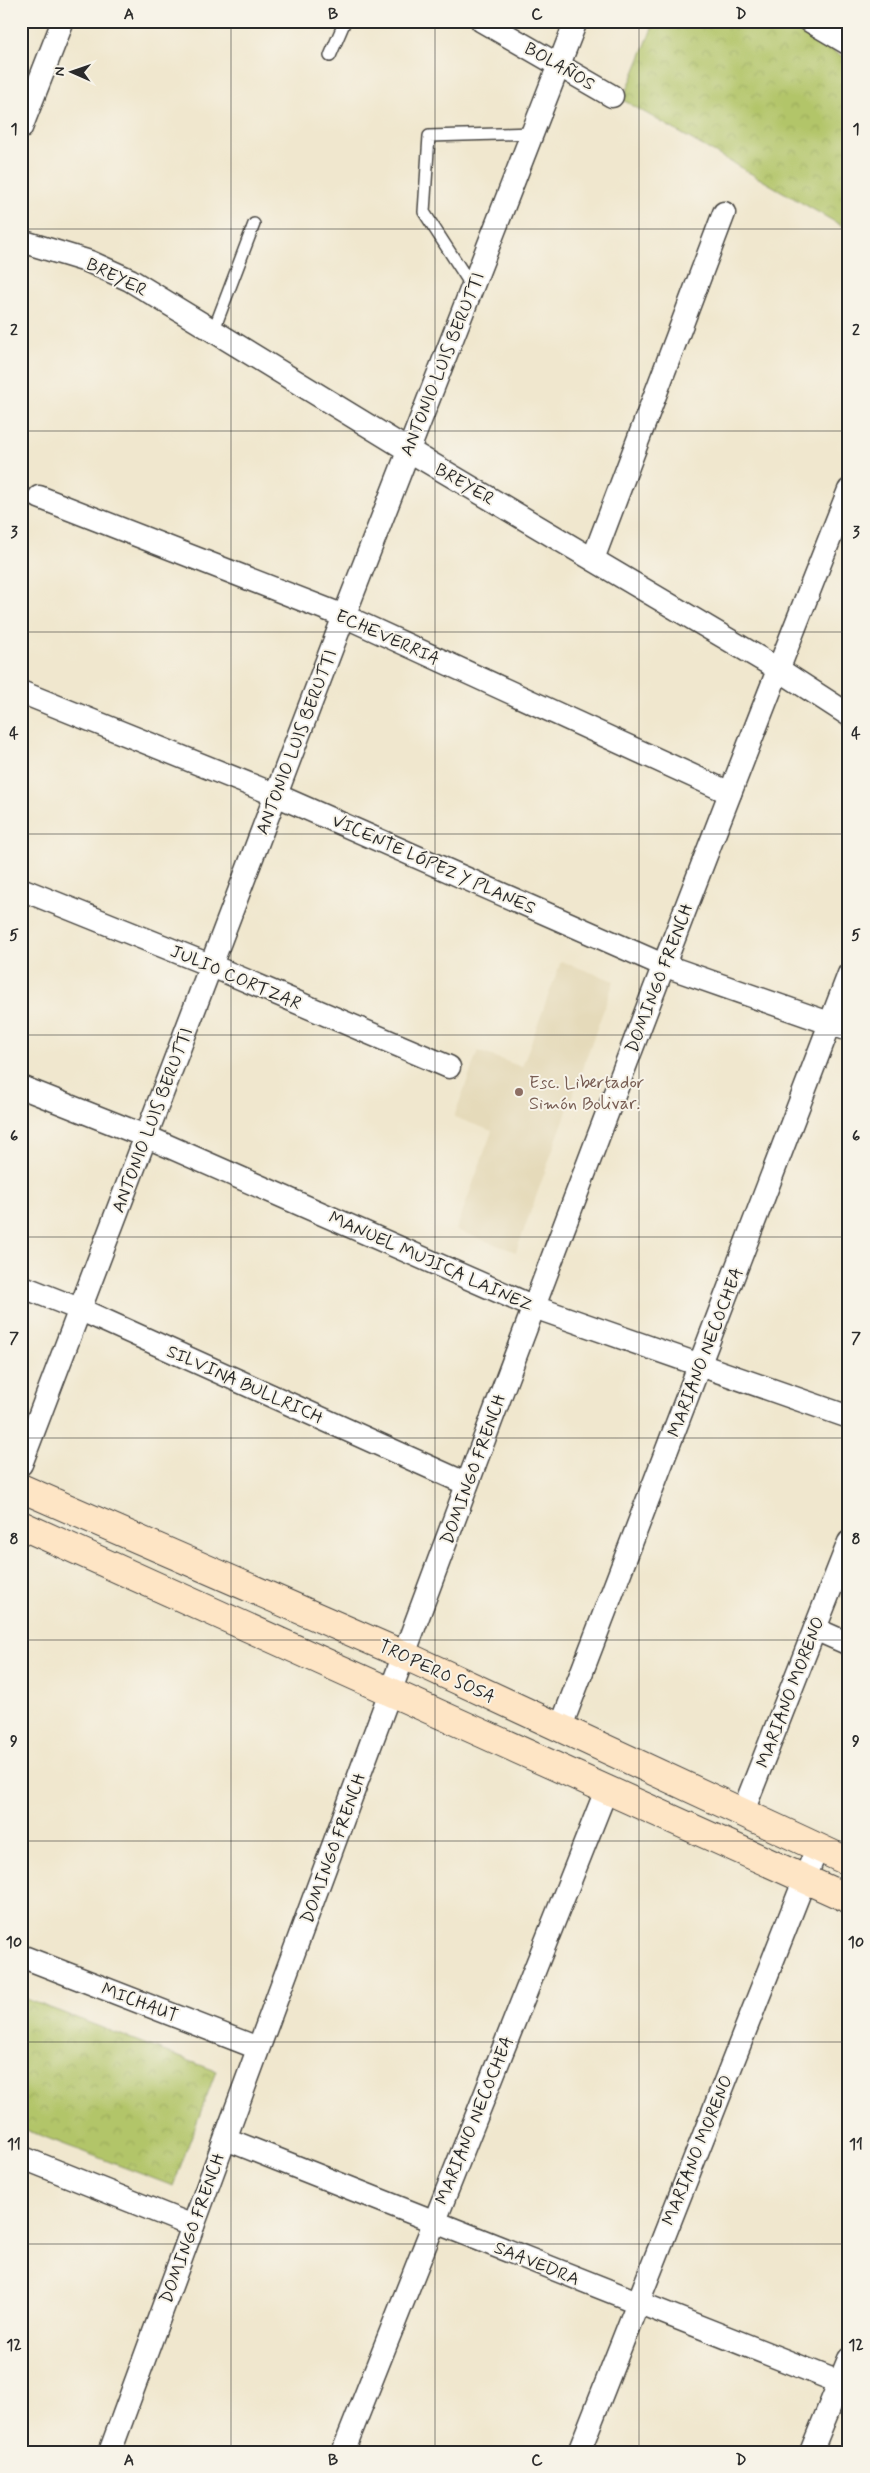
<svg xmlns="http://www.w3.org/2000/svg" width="870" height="2473" viewBox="0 0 870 2473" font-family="Mynerve,sans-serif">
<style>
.built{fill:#e5daba}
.park{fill:url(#park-crowns);stroke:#6e784a}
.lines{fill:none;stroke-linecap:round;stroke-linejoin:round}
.lane-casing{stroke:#494743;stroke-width:14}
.street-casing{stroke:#494743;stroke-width:25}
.secondary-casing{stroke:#494743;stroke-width:30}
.lane{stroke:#fff;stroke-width:11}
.street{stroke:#fff;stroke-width:22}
.secondary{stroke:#fee5c5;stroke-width:28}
.grid{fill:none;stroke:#2b2b2b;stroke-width:1;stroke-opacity:0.55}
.education-dot{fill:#8d6e63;stroke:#f7f3e8;stroke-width:2}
.labels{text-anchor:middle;stroke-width:4;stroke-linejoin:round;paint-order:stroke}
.street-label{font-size:18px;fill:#2b2b2b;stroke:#f7f3e8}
.education-label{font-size:18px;fill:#785e54;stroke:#f7f3e8;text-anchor:start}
.neatline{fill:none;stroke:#2b2b2b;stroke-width:2}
.grid-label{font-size:16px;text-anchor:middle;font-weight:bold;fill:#2b2b2b}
</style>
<defs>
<pattern id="park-crowns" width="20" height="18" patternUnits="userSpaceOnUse" patternTransform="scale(1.25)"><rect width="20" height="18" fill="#b2c569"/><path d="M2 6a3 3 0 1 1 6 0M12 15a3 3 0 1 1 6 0" fill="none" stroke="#99a95b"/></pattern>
</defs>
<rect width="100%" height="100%" fill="#f7f3e8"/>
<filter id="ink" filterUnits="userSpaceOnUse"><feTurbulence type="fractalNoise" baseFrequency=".02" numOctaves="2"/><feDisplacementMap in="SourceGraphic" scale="10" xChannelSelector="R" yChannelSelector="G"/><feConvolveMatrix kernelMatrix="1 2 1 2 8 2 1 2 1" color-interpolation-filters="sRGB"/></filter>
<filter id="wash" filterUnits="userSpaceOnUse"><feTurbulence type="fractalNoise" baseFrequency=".0096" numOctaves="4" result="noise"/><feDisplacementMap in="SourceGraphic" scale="20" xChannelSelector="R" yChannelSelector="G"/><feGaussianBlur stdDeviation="1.12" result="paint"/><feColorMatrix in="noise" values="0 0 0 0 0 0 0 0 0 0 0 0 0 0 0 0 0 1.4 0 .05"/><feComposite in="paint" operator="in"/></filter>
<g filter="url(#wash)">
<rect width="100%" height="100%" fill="#f0e7ce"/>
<path class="built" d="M561,961L614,981L516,1252L456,1230L492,1131L454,1117L478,1051L522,1067Z"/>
<g class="park">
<path d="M655,21H779L849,60V230L623,100Z"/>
<path d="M21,1997L216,2071L173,2186L21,2128Z"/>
</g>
</g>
<g filter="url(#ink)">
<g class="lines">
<g class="lane-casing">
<g id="lane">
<path d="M330,56L345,21"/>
<path d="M473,288L424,212L429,136L533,133"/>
<path d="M213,332L254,224"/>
</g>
</g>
<g class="street-casing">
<g id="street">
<path d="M482,21L612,96"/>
<path d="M810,21L849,44"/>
<path d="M21,128L63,21"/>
<path d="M21,241L90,262L130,280L408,450L778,669L849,715"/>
<path d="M39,497L344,616L730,793"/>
<path d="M593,559L724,213"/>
<path d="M21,692L276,795L663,965L849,1030"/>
<path d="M21,889L212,966L449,1067"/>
<path d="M21,1087L145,1136L534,1307L849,1417"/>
<path d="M21,1286L79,1309L467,1484"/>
<path d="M21,1464L344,616L576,21"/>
<path d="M815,1629L849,1644"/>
<path d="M560,1729L849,974"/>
<path d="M742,1814L849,1542"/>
<path d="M21,1956L258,2048"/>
<path d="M226,2139L849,2386"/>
<path d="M21,2157L193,2226"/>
<path d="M110,2452C351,1796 591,1140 849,490"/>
<path d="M343,2452L607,1788"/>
<path d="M579,2452L817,1848"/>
<path d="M811,2452L849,2359"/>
</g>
</g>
<g class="secondary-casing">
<g id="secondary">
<path d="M21,1488L404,1655L849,1862"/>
<path d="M21,1525L849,1899"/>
</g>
</g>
<use href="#lane" class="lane"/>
<use href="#street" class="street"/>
<use href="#secondary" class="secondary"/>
</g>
</g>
<path class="grid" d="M231,21V2452M435,21V2452M639,21V2452M21,229H849M21,431H849M21,632H849M21,834H849M21,1035H849M21,1237H849M21,1438H849M21,1640H849M21,1841H849M21,2042H849M21,2244H849"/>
<circle class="education-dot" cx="519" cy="1092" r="5"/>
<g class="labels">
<g class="street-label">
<text transform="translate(560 66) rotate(30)" y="6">BOLAÑOS</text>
<text transform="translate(117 277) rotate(26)" y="6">BREYER</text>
<text transform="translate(442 364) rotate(-68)" y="6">ANTONIO LUIS BERUTTI</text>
<text transform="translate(465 484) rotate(30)" y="6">BREYER</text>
<text transform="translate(388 637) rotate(24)" y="6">ECHEVERRIA</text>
<text transform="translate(296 742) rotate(-69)" y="6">ANTONIO LUIS BERUTTI</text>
<text transform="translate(434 864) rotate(24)" y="6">VICENTE LÓPEZ Y PLANES</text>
<text transform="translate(236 977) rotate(23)" y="6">JULIO CORTZAR</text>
<text transform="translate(659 978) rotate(-69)" y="6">DOMINGO FRENCH</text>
<text transform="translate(152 1120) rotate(-69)" y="6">ANTONIO LUIS BERUTTI</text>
<text transform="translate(431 1261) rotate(24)" y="6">MANUEL MUJICA LAINEZ</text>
<text transform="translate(705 1352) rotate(-69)" y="6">MARIANO NECOCHEA</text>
<text transform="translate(245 1384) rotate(24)" y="6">SILVINA BULLRICH</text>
<text transform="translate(473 1469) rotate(-70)" y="6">DOMINGO FRENCH</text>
<text transform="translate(437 1671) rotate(25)" y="6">TROPERO SOSA</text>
<text transform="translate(790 1692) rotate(-69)" y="6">MARIANO MORENO</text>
<text transform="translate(333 1848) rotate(-70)" y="6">DOMINGO FRENCH</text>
<text transform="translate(140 2002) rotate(21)" y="6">MICHAUT</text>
<text transform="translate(474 2120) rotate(-68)" y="6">MARIANO NECOCHEA</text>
<text transform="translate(697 2150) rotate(-68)" y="6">MARIANO MORENO</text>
<text transform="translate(192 2228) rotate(-70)" y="6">DOMINGO FRENCH</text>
<text transform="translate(537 2263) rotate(22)" y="6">SAAVEDRA</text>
</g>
<g class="education-label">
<text x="529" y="1088">Esc. Libertador<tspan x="529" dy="21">Simón Bolivar.</tspan></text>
</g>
</g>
<rect width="870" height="2473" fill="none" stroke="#f7f3e8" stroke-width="55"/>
<g transform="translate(72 72) rotate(272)" stroke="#f7f3e8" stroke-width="4" paint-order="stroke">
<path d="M0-4L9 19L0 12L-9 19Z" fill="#2b2b2b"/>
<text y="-8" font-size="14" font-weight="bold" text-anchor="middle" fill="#2b2b2b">N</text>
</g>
<rect x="28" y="28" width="814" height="2418" class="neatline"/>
<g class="grid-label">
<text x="129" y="19">A</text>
<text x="333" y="19">B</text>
<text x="537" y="19">C</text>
<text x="741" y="19">D</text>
<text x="14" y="134">1</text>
<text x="856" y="134">1</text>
<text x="14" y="335">2</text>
<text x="856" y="335">2</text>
<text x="14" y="537">3</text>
<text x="856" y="537">3</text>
<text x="14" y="738">4</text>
<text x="856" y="738">4</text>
<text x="14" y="940">5</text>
<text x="856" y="940">5</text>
<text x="14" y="1141">6</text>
<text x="856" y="1141">6</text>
<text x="14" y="1343">7</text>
<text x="856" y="1343">7</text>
<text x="14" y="1544">8</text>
<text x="856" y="1544">8</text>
<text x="14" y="1746">9</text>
<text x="856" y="1746">9</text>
<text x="14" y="1947">10</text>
<text x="856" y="1947">10</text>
<text x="14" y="2149">11</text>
<text x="856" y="2149">11</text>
<text x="14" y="2350">12</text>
<text x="856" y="2350">12</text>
<text x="129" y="2465">A</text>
<text x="333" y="2465">B</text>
<text x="537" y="2465">C</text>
<text x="741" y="2465">D</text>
</g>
</svg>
